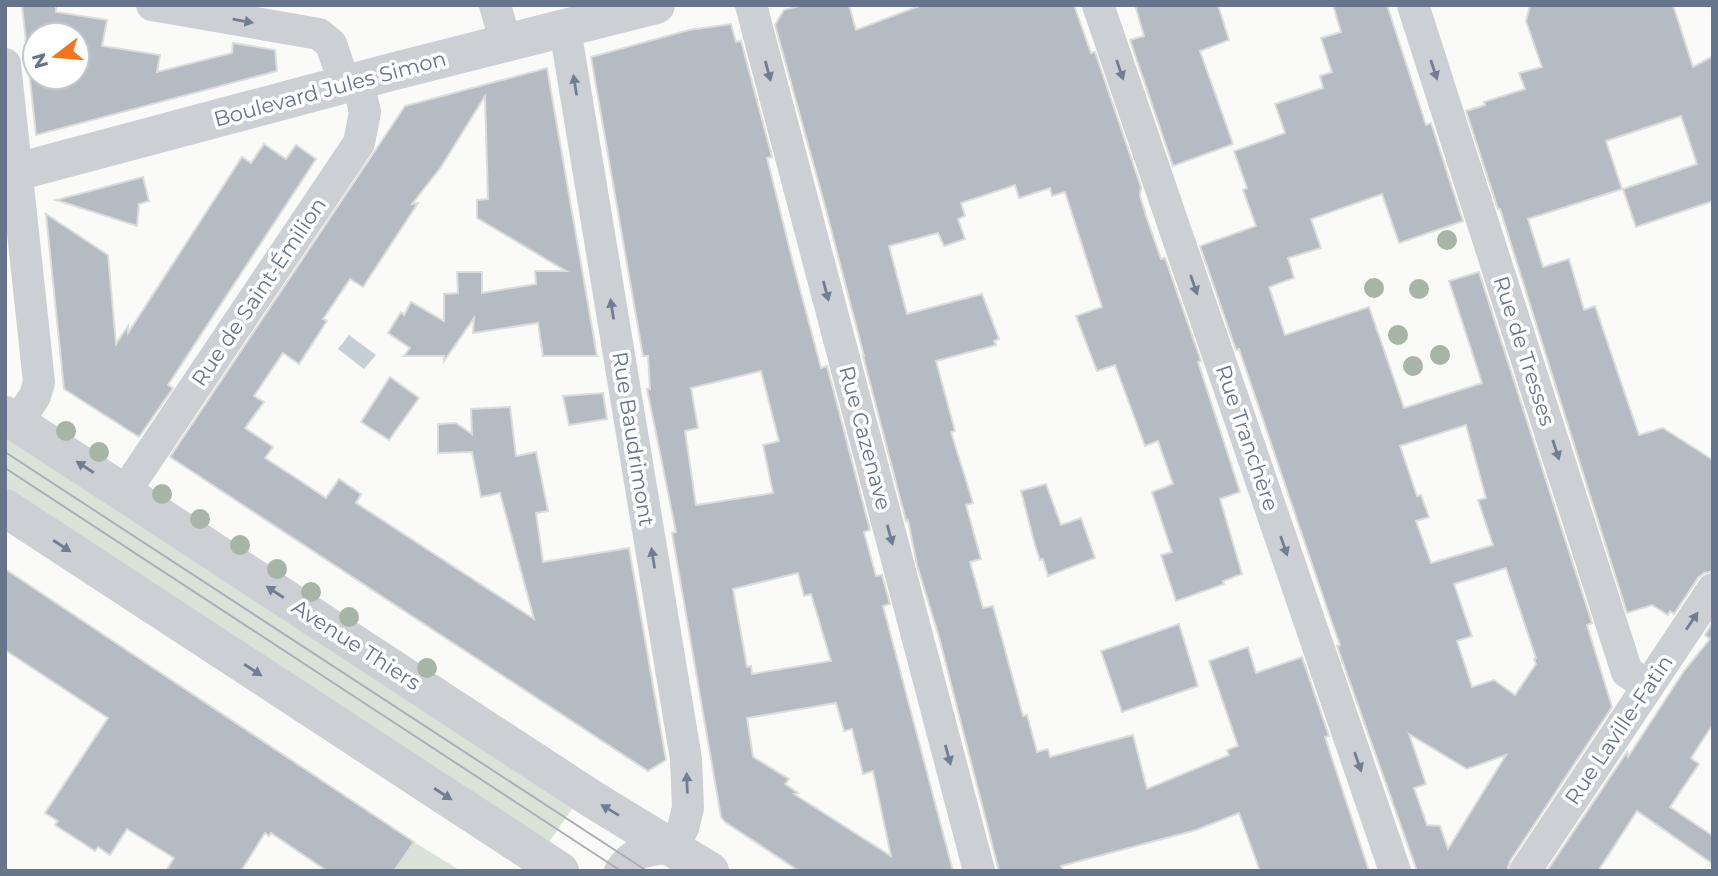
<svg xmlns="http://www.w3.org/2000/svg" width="1718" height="876" viewBox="0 0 1718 876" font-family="Montserrat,sans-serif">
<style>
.green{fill:#dae3d8}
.water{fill:#c6cfd6}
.building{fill:#b5bbc3;stroke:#dcdcda;stroke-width:2;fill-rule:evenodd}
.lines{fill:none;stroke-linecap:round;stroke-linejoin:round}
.minor{stroke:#cccfd3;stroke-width:32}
.tertiary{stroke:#cccfd3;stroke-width:38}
.tram{stroke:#abb0b8;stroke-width:2}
.tree{fill:#a7b5a6}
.oneway{fill:#707e93}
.labels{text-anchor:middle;stroke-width:7;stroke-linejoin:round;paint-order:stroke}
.street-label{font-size:21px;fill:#66758c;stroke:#fff}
</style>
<rect width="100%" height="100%" fill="#fafaf8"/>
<g class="green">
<path d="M5,432L574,806L547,845L5,488Z"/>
<path d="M414,842L461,871H395Z"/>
</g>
<path class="water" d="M349,335L376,355L364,369L338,349Z"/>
<g class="building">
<path d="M22,5H56V12L107,20L102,46L160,55L157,72L232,53L233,43L275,50L277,71L36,135ZM35,35H77V77H35Z"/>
<path d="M802,5H849L856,30L922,5H1074L1091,53L1095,52L1141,187L1140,196L1147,219L1161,259L1165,258L1201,361L1198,362L1240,492L1220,499L1242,574L1223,581L1224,584L1176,601L1161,555L1172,552L1152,492L1173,484L1158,441L1145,446L1115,365L1097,371L1076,316L1102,307L1065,192L1052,196L1050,188L1019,198L1015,185L961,203L965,216L958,219L965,239L944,246L938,233L889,246L907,314L982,294L999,339L994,341L996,345L936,361L955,431L951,432L973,503L966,505L981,559L970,562L983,608L993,606L1023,716L1027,715L1037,752L1048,749L1050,757L1133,735L1147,789L1229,755L1227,750L1238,746L1209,661L1248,647L1256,673L1302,657L1329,736L1325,737L1369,871H1260L1239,813L1196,830L1061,866L1063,871H999L939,637L917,565L908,520L906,521L863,356H864L825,206L775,25L784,10Z"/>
<path d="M1135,5H1218L1229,40L1200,51L1233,144L1173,166L1130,40L1144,36Z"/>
<path d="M1333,5H1387L1426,125L1431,123L1463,221L1399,243L1382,194L1311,219L1321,248L1288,258L1294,278L1269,287L1285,335L1369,307L1404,408L1482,383L1449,281L1479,272L1592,623L1587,625L1612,707L1510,861L1507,871H1417L1337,646L1340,645L1330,617L1239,349L1236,350L1200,246L1256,226L1243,190L1247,188L1234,151L1285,133L1275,104L1323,88L1320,76L1332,72L1321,38L1341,32ZM1466,425L1486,498L1478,500L1493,545L1431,563L1416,521L1429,517L1421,495L1417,496L1400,446ZM1506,568L1536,658L1534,659L1536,664L1515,695L1494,680L1472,687L1457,641L1472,636L1454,584ZM1409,734L1467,769L1506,755L1448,849L1440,826L1427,825L1414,788L1426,784Z"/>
<path d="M1530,5H1673L1693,67L1713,56V201L1636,227L1623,189L1697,164L1681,116L1606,141L1622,189L1528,219L1543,267L1569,259L1584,310L1595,306L1639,435L1663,428L1713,460V571L1704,573L1698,578L1674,614L1670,611L1668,615L1652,605L1627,613L1500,209H1498L1466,111L1485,105L1484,102L1525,89L1519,73L1542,67L1526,21Z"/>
<path d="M731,24L736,42L741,41L772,157L767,158L793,263L821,368L827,366L870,530L864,532L876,576L882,575L890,604L883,606L953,871H799L725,822L721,817L672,533L676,532L647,389H650L648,356H643L591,57L689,30ZM761,371L779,441L763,445L773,493L696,505L685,431L698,428L691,388ZM798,573L804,596L811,594L831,661L752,674L751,666L747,667L733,589ZM836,703L844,731L852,729L863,774L873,771L891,856L794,794L798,793L785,784L789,779L753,757L747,718Z"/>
<path d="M547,68L597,356H543L538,323L473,333L474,318L444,361V356H404L410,348L388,333L401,312L404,315L411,302L444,321V294L458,293L457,272H482V293L536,284L535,271H566L477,218V200L488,199L485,96L441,167L412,204L418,203L363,287L350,279L323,319L327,321L299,364L283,353L254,396L264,402L245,428L273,447L265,458L296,478L326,498L339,479L361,494L356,503L534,619L500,493L481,497L472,452L438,453V424L456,423L472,434L471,409L510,407L516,456L536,452L548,511L536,513L543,562L629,548L666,760L648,771L170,457L405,106Z"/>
<path d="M264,144L286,159L296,145L316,159L168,385L173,388L139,437L64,389L46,214L108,255L116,344L128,326V333L242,157L251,163Z"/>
<path d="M143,177L149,201L139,204L137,226L56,200Z"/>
<path d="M390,377L419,398L389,440L361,422Z"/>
<path d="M603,393L607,419L569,425L563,396Z"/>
<path d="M1046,484L1061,525L1081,518L1095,558L1048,576L1043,559L1040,560L1035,545L1021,491Z"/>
<path d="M5,569L414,842L394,871H327L271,833L269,836L265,833L241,871H166L174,858L127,829L110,855L98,847L95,851L55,825L58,821L45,813L108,718L5,650Z"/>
<path d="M1713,622V724L1691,758L1699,764L1670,807L1713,836V864L1637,811L1598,871H1547L1627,752L1628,757L1684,671L1710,639L1705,635Z"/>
<path d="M1179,624L1198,686L1122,712L1101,651Z"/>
</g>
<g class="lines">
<g class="minor">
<path d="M152,5L319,34L331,44L345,85"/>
<path d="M495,5L506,44"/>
<path d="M751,5L979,871"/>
<path d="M1098,5L1395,871"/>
<path d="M1413,5L1627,672L1648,686"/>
<path d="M565,29L686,759L688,808L683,828L672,847C648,851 634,849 620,871"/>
<path d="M5,64L39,382L35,396L17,423"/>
<path d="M124,493L359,143L365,112L358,82"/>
<path d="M1525,871L1713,589"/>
</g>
<g class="tertiary">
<path d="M5,175L391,72L656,5"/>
<path d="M5,415L592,799L710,871"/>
<path d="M5,508L560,871"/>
</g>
<g class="tram">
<path d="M5,452L647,871"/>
<path d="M5,468L621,871"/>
</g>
</g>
<g class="tree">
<circle cx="1447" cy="240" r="10"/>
<circle cx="1374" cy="288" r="10"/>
<circle cx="1419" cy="289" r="10"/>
<circle cx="1398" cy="335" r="10"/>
<circle cx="1440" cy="355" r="10"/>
<circle cx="1413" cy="366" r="10"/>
<circle cx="66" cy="431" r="10"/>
<circle cx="99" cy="452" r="10"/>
<circle cx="162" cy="494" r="10"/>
<circle cx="200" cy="519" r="10"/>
<circle cx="240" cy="545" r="10"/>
<circle cx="277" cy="569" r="10"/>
<circle cx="311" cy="592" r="10"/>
<circle cx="349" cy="617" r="10"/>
<circle cx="427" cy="668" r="10"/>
</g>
<defs><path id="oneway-solid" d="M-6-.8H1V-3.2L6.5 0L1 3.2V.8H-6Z" transform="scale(1.75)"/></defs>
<g class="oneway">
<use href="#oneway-solid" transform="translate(243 21) rotate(10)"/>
<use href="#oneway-solid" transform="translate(1120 70) rotate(71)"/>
<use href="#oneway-solid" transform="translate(1434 70) rotate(72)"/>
<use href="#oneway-solid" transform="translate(768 71) rotate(75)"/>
<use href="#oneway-solid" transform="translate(575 85) rotate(-99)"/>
<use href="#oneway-solid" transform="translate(1194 285) rotate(71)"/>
<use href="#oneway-solid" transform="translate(826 291) rotate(75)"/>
<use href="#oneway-solid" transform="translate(612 309) rotate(-99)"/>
<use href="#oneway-solid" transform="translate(1556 450) rotate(72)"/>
<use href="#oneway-solid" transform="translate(85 467) rotate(-147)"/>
<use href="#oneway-solid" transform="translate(890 535) rotate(75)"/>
<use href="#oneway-solid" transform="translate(62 546) rotate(33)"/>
<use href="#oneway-solid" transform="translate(1284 546) rotate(71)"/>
<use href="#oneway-solid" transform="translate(653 558) rotate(-99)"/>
<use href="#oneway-solid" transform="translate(275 592) rotate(-147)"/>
<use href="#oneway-solid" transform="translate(1692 621) rotate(-56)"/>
<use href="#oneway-solid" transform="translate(253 670) rotate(33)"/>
<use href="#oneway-solid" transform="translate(948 755) rotate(75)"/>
<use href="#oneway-solid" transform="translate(1358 762) rotate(71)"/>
<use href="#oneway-solid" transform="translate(687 783) rotate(-92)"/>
<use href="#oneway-solid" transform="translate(443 794) rotate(33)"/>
<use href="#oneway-solid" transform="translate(610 810) rotate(-149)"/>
</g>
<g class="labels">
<g class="street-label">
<text transform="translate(330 89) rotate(-15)" y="7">Boulevard Jules Simon</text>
<text transform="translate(259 292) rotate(-56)" y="7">Rue de Saint-Émilion</text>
<text transform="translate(1524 351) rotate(72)" y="7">Rue de Tresses</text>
<text transform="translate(865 438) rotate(75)" y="7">Rue Cazenave</text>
<text transform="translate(1247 438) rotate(71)" y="7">Rue Tranchère</text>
<text transform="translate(633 439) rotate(81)" y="7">Rue Baudrimont</text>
<text transform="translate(356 645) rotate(33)" y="7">Avenue Thiers</text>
<text transform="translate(1619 730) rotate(-56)" y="7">Rue Laville-Fatin</text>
</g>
</g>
<rect width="1718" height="876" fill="none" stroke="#66758c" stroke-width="14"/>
<g transform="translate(56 56) rotate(254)"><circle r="33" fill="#ffffff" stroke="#c2c8d1" stroke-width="2"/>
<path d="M0-5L12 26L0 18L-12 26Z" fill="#f6721c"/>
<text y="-10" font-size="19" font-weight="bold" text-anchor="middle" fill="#66758c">N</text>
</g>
</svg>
